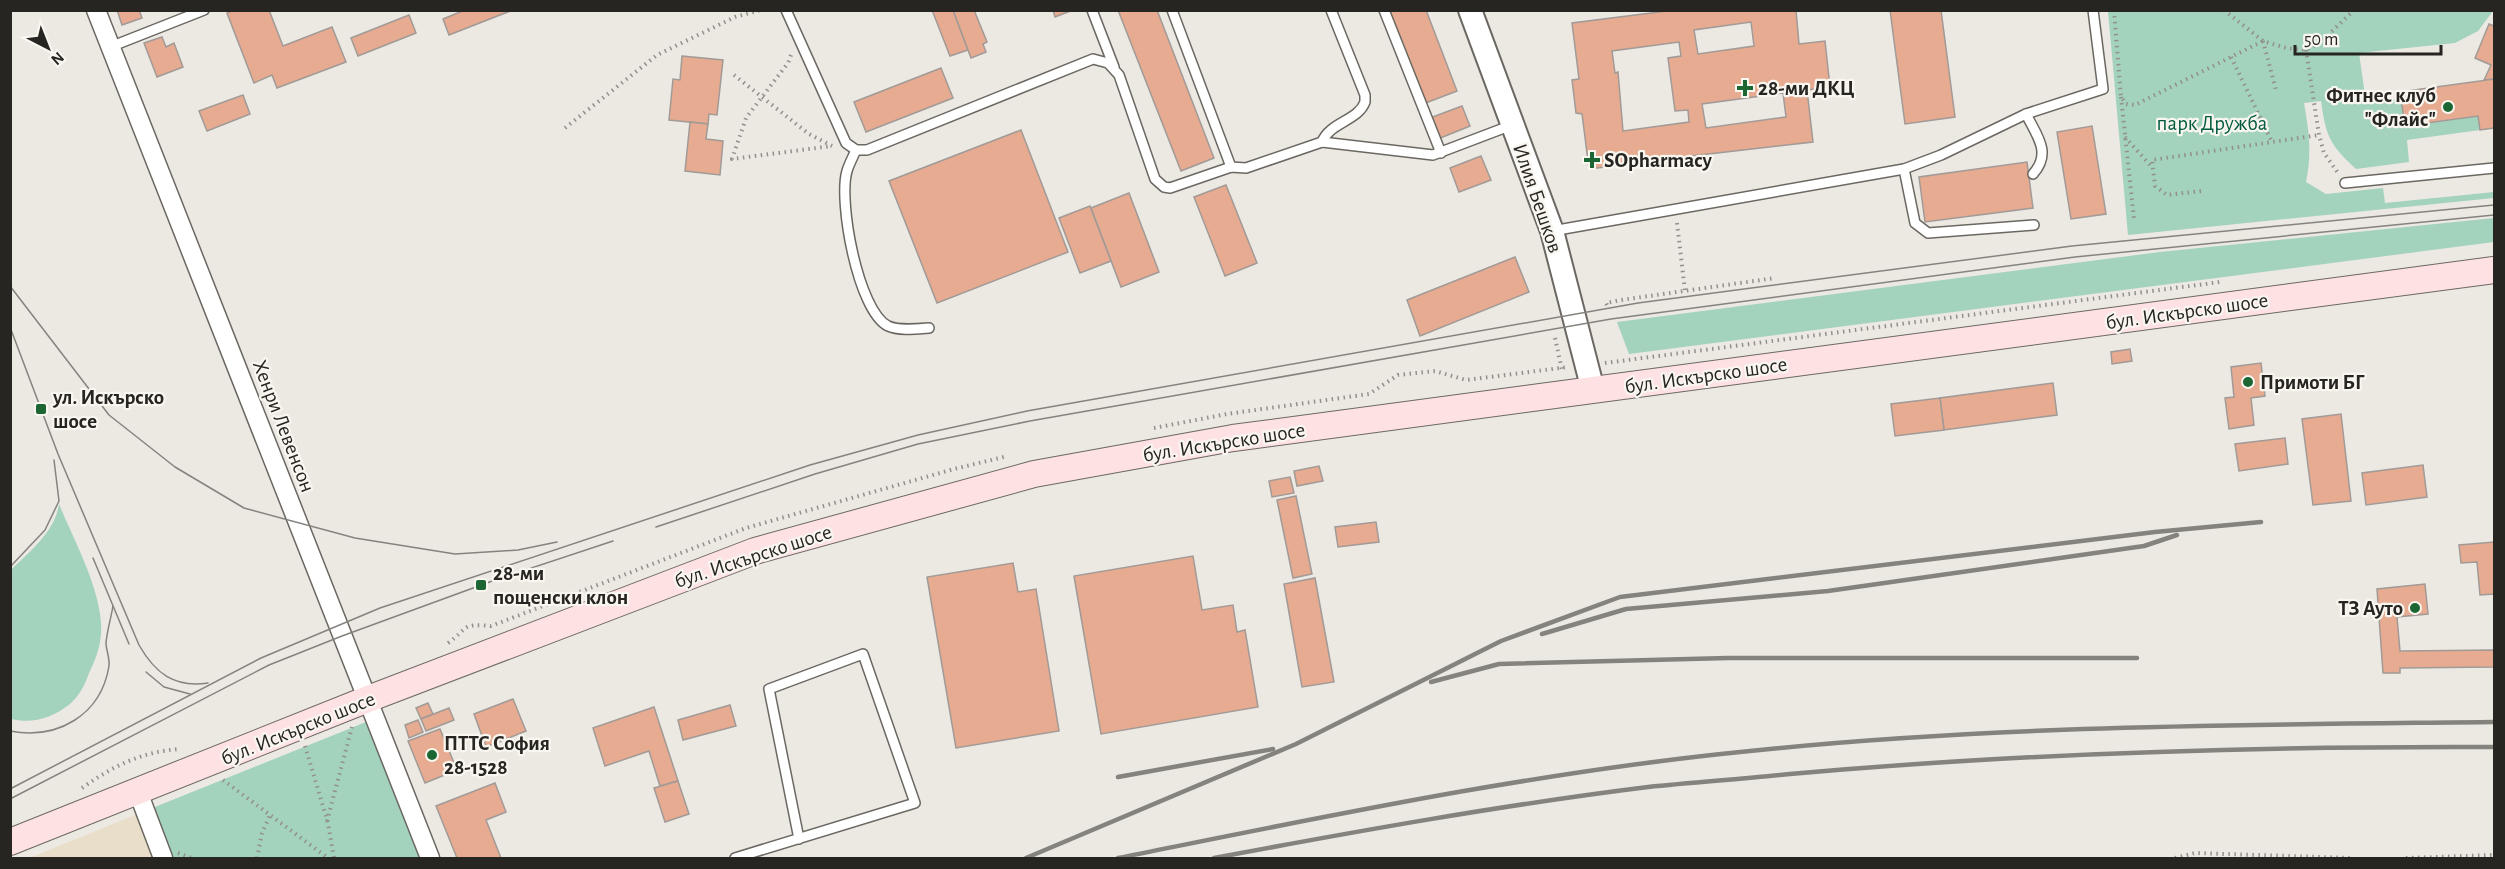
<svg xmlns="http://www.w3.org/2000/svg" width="2505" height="869" viewBox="0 0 2505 869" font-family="'Alegreya Sans',sans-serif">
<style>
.education{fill:#e9dec9}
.green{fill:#a3d3bd}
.building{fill:#e6ab90;stroke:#a19a97;stroke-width:1.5;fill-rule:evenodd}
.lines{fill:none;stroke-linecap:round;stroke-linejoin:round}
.service-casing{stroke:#6b6862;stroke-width:12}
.minor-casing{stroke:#6b6862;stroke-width:21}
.tertiary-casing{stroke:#6b6862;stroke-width:26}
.secondary-casing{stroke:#6b6862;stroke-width:28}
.path{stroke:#93908c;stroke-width:4;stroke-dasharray:1.5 4.5;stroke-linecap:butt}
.service{stroke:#fff;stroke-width:9}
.minor{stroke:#fff;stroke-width:18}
.tertiary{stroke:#fff;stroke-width:22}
.secondary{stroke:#fee1e2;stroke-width:26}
.tram{stroke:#85837e;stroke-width:1.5}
.rail{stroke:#85837e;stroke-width:4.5}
.poi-dot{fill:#1c6634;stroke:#f9f5ef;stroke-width:2}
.labels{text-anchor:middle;stroke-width:4.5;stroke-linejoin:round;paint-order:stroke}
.poi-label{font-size:21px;font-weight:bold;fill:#262522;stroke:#f9f5ef;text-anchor:start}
.park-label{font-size:21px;fill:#035b40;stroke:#f9f5ef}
.street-label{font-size:21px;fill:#262522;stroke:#f9f5ef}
</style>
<rect width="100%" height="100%" fill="#ece8e2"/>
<path class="education" d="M145,811L164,858H29Z"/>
<g class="green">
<path d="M2108,11H2493L2478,31L2455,43L2359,53L2366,102L2401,98L2405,126L2478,116L2480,130L2407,140L2409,162L2356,169C2329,144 2326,136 2321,101L2304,103C2309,131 2312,154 2306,182L2326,194L2383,188L2385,203L2494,192V198L2128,235Z"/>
<path d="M2494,218V242L1629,354L1617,322L2160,252Z"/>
<path d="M59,504C74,541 104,594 101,634C100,648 95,661 89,673C85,685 79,696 70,704C52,718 33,724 11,719V570C30,551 55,532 59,504Z"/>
<path d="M376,718L430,858H164L145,811Z"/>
</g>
<g class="building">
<path d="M117,10H139L142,18L122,25Z"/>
<path d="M233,10H269L283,46L332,27L346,62L277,88L272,75L254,83L227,13Z"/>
<path d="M465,10H513L449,35L443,19Z"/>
<path d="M932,10H953L968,50L950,56Z"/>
<path d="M953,10H974L987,42L983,44L986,52L971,58Z"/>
<path d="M1053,10H1073L1055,17Z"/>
<path d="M1118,10H1157L1214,158L1181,171Z"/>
<path d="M1387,10H1426L1457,91L1423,104Z"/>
<path d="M1675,10H1796L1799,44L1825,41L1830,87L1807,90L1813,142L1683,157L1684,164L1650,168L1649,162L1589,169L1582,114L1576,113L1574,96L1572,80L1579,79L1572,23ZM1751,22L1754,46L1698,54L1694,30ZM1679,42L1681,56L1668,58L1675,111L1688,110L1689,122L1623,131L1618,72L1615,73L1612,51ZM1783,93L1786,117L1706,128L1702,104Z"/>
<path d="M1890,10H1941L1955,117L1905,124Z"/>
<path d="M409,15L416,33L358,56L351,38Z"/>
<path d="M2489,24L2494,26V79L2484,80L2491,65L2475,58Z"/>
<path d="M162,37L166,47L174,43L183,67L157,77L144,43Z"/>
<path d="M682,56L723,60L717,115L709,114L708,124L669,120L673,79L680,80Z"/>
<path d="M941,68L953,98L866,132L854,102Z"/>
<path d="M2494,79V128L2480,130L2478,116L2405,126L2400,92Z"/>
<path d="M243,95L250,114L207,131L199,111Z"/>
<path d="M1462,106L1470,126L1438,139L1430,118Z"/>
<path d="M690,122L708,124L706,139L723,141L720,175L685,171Z"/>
<path d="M2092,126L2106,214L2071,219L2057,132Z"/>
<path d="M1021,130L1068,252L937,303L889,181Z"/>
<path d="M1481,156L1491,180L1459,192L1450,168Z"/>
<path d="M2027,162L2033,208L1925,222L1919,177Z"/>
<path d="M1226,185L1257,263L1225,276L1194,197Z"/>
<path d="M1129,193L1159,272L1121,287L1091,208Z"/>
<path d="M1090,206L1111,261L1080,273L1059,218Z"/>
<path d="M1515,257L1529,292L1420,336L1407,300Z"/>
<path d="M2130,349L2132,361L2112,364L2111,352Z"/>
<path d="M2261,363L2265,396L2251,398L2254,425L2229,429L2225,398L2234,397L2231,367Z"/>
<path d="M2053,383L2057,415L1944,430L1940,398Z"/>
<path d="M1940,398L1944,430L1895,436L1891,404Z"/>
<path d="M2341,414L2351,501L2313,505L2302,419Z"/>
<path d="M2285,438L2288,464L2239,471L2235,444Z"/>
<path d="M2423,465L2427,497L2366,505L2362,473Z"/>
<path d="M1319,466L1323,481L1297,486L1294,471Z"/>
<path d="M1290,477L1294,493L1272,497L1269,481Z"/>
<path d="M1296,496L1312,574L1293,578L1277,500Z"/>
<path d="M1376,522L1379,542L1338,547L1335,527Z"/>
<path d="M2494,542V594L2480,595L2477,562L2461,563L2459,545Z"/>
<path d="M1193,556L1202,610L1233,605L1237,632L1245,630L1258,707L1101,734L1074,576Z"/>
<path d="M1013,563L1018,592L1036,589L1059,731L956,748L927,577Z"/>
<path d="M1315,578L1334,682L1302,687L1284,584Z"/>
<path d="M2425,584L2428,614L2397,617L2400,651L2494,650V667L2400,668V673H2383L2377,589Z"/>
<path d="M513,699L526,731L486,747L474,714Z"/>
<path d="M428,703L433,714L421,719L416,708Z"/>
<path d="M730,705L736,726L683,740L678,720Z"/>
<path d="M654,707L678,781L660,786L649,751L605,766L593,728Z"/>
<path d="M449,708L454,720L426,731L421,719Z"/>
<path d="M418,720L423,732L409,738L405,725Z"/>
<path d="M440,729L457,770L425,783L408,741Z"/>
<path d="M678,781L689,814L665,822L654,788Z"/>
<path d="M495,783L506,812L486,820L501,858H457L436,806Z"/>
</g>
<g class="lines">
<g class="service-casing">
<g id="service">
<path d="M786,10L846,143L856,150H867L1093,59L1108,63L1119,75L1155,179L1164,187L1170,188L1231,167L1246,168L1322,142L1433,155L1512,125"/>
<path d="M1092,10L1114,67"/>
<path d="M1172,10L1231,167"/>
<path d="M1384,10L1441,153"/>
<path d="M110,47L204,10"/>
<path d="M2026,114C2037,136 2052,153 2033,174"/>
<path d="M1322,142C1330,122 1358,121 1365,102V95L1331,10"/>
<path d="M856,150C853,157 849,164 847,171C838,201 858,311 888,326C899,331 916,329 929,328"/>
<path d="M1904,169L1915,223L1928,233L2034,225"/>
<path d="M2345,183L2494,168"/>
<path d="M1552,231L1904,169L1941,155L2026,114L2103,89L2093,10"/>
<path d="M735,858L915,803L863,654L769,689L799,839"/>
</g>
</g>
<g class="minor-casing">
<g id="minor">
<path d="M96,10L430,858"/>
<path d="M138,792L163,858"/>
</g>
</g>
<g class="tertiary-casing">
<path id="tertiary" d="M1470,10L1552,231L1593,390"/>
</g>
<g class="secondary-casing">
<path id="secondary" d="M10,842L368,699L755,551L1034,474L1233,438L2494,270"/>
</g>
<g class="path">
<path d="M2114,10L2121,97L2126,104L2135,105L2263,41"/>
<path d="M2129,10H2133"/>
<path d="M2224,10L2263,41L2286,48L2306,50L2321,42L2354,10"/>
<path d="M2263,41L2276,90"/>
<path d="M2306,50L2319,135L2324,153L2338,173"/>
<path d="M791,55L788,63L746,118L732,159L832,146"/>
<path d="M2231,57L2272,142"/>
<path d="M734,75L809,134L832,146"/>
<path d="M2121,97L2134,219"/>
<path d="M565,128L657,55L735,17L761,10"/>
<path d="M2125,137L2150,165"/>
<path d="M2201,191L2167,195L2155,186L2152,160L2319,135"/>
<path d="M1677,223L1685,291"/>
<path d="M1607,305L1606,303L1621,300L1775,278"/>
<path d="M1555,338L1562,370"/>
<path d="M1605,363L2220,282"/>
<path d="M1154,428L1227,414L1369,394L1398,375L1435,371L1466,380L1568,367"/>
<path d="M448,643C469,628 461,623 491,626L746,528L954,469L1008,456"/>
<path d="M305,746L328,823L334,858"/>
<path d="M223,780L328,858"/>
<path d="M82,788C113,766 141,752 179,749"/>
<path d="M327,821L352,727"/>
<path d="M178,853L192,858"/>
<path d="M257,858L262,833L270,815"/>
<path d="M2175,858L2195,853L2351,858"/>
<path d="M2406,858L2494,855"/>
</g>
<use href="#service" class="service"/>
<use href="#minor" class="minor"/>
<use href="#tertiary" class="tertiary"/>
<use href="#secondary" class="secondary"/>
<g class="tram">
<path d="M10,286L109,415L175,467L244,508L355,538L455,554L518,550L557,542"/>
<path d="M10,327L58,454L139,645C155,673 174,688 208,683"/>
<path d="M656,527L815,474L918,444L1030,421L1611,319L2075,257L2494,215"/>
<path d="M93,558L129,644"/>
<path d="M10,567L45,530L59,501L54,460"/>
<path d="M146,672L164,687L190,694"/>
<path d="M10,731C58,740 101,715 109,666C110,658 106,650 106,643C107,631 111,618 113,606"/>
<path d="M10,789L261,658L380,608L810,465L918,435L1027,411L1638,303L2072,246L2494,205"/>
<path d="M10,799L269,665L342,636L495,580L613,541"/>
</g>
<g class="rail">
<path d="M1542,634L1626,609L1828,591L2144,546L2177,535"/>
<path d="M1431,682L1499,664L1728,658H2137"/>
<path d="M1118,777L1273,749"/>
<path d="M1026,858L1296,744L1501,641L1620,597L2155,532L2261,522"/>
<path d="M1118,858C1328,816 1536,772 1750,751C1997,725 2246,725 2494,722"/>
<path d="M1214,858C1358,831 1503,805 1648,787C1695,782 1743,779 1790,774C2025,753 2259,746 2494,747"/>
</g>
</g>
<g class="poi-dot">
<path d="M1742 79h6v6h6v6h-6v6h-6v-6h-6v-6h6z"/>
<circle cx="2448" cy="107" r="6"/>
<path d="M1589 151h6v6h6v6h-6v6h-6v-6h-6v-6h6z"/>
<circle cx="2248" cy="382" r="6"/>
<rect x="35" y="403" width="12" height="12" rx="3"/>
<rect x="475" y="579" width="12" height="12" rx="3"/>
<circle cx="2415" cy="608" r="6"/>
<circle cx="432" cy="755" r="6"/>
</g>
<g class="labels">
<g class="poi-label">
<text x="1758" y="95">28-ми ДКЦ</text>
<text x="2436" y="102" text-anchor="end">Фитнес клуб<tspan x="2436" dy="24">"Флайс"</tspan></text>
<text x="1604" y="167">SOpharmacy</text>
<text x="2260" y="389">Примоти БГ</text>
<text x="53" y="404">ул. Искърско<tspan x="53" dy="24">шосе</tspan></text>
<text x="493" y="580">28-ми<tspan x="493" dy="24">пощенски клон</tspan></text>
<text x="2403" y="615" text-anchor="end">ТЗ Ауто</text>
<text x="444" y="750">ПТТС София<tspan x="444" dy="24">28-1528</tspan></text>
</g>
<g class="park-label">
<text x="2212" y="130">парк Дружба</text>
</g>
<g class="street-label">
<text transform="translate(1538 198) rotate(71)" y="7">Илия Бешков</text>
<text transform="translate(2187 311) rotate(-8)" y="7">бул. Искърско шосе</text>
<text transform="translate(1706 375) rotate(-8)" y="7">бул. Искърско шосе</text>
<text transform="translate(284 426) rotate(69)" y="7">Хенри Левенсон</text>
<text transform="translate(1224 442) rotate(-9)" y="7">бул. Искърско шосе</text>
<text transform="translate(753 556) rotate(-18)" y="7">бул. Искърско шосе</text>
<text transform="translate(298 728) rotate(-22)" y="7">бул. Искърско шосе</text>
</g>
</g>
<rect width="2505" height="869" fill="none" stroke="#262522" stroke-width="24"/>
<g transform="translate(48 48) rotate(138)" stroke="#f9f5ef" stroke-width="4.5" paint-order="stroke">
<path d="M0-4.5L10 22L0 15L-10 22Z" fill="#262522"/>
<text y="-9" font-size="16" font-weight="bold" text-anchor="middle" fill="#262522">N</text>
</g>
<path d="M2295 45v9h146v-9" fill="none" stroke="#262522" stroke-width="3"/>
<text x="2304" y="45" font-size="18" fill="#262522" stroke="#f9f5ef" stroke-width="4.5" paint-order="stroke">50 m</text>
</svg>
